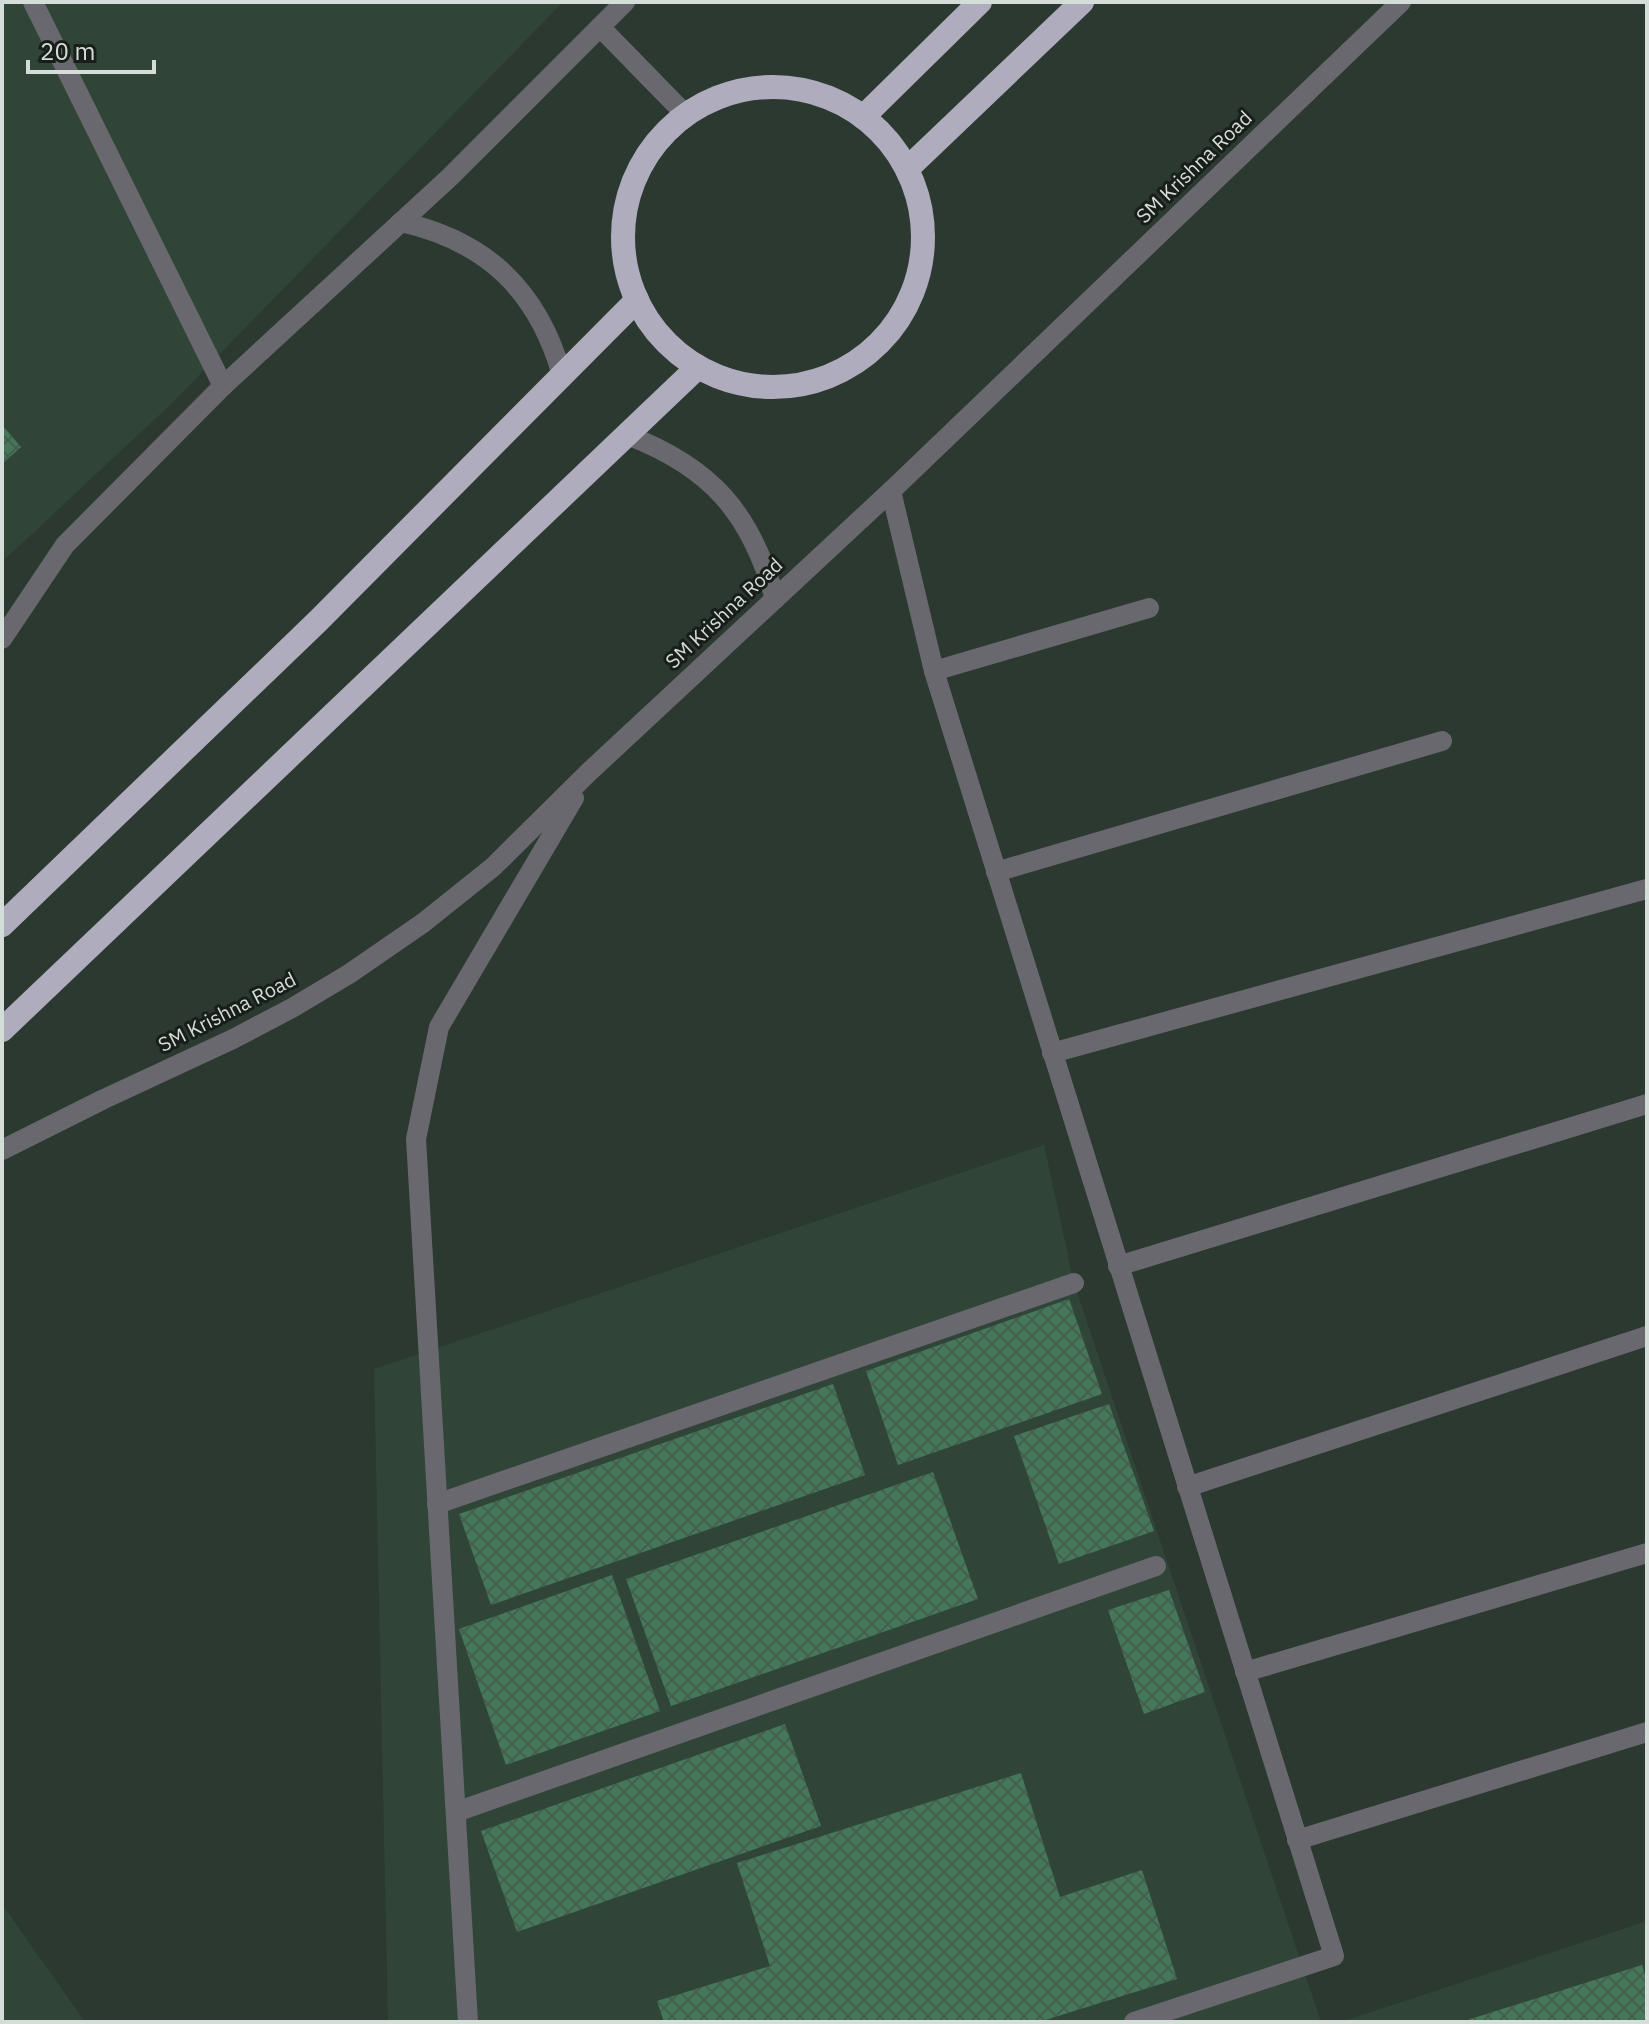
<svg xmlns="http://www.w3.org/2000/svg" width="1649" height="2024" viewBox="0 0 1649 2024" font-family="'IBM Plex Sans',sans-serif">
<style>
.built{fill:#304538}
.building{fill:url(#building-cross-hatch)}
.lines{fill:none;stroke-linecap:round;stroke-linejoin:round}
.minor{stroke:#69686e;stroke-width:20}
.highway{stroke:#afacbd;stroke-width:24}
.labels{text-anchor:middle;stroke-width:6;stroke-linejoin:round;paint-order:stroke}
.street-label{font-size:20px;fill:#d4ddd7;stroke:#181f1b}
</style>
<defs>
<pattern id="building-cross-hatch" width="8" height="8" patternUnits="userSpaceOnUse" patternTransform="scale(2)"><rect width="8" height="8" fill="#45785b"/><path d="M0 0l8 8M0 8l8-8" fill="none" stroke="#43604f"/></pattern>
</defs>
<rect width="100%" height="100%" fill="#2b3930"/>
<g class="built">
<path d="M2,2H563L172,403L2,562Z"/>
<path d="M1044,1145L1074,1283L1321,2022H388L374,1369Z"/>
<path d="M2,1904L85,2022H2Z"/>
<path d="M1647,1921V2022H1341Z"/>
</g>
<g class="building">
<path d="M2,425L21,447L2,464Z"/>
<path d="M1069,1299L1102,1394L898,1465L866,1371Z"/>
<path d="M833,1384L865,1475L491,1605L459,1514Z"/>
<path d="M1109,1404L1154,1531L1059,1564L1014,1436Z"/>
<path d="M933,1472L978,1599L671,1706L626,1579Z"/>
<path d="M612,1575L660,1711L506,1765L459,1629Z"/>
<path d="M1169,1590L1205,1692L1144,1714L1108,1610Z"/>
<path d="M785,1724L821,1826L517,1932L481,1831Z"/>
<path d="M1021,1773L1060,1897L1142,1870L1177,1979L1039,2022H664L657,2001L770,1966L737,1863Z"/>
<path d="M1642,1965L1647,1981V2022H1461Z"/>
</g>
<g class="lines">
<g class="minor">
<path d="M33,2L223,386"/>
<path d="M600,27L685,114"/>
<path d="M401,222C487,241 538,291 562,375"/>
<path d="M627,435C711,467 751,513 775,599"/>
<path d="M891,491L934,671L1334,1956L1134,2022"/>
<path d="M2,639L65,545L223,386L450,177L625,2"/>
<path d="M934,671L1149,608"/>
<path d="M996,872L1442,741"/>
<path d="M1052,1053L1647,889"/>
<path d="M2,1150L104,1099L233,1039L292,1008L349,974L423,923L493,867L589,772L891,491L1401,2"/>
<path d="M1118,1266L1647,1104"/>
<path d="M1187,1487L1647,1336"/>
<path d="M437,1504L1074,1283"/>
<path d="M1245,1672L1647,1553"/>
<path d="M456,1812L1156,1566"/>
<path d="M1297,1840L1647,1732"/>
<path d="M468,2022L416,1139L439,1027L574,798"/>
</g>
<g class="highway">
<circle cx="773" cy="237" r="150"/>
<path d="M863,117L980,2"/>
<path d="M907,169L1082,2"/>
<path d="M2,925L318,621L637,300"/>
<path d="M2,1030L698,367"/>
</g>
</g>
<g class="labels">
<g class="street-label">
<text transform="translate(1194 167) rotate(-44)" y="7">SM Krishna Road</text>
<text transform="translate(724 613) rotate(-43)" y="7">SM Krishna Road</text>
<text transform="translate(227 1012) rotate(-27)" y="7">SM Krishna Road</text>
</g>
</g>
<rect width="1649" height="2024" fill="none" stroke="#d4ddd7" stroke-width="8"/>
<path d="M28 60v12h126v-12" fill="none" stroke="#d4ddd7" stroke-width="4"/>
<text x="40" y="60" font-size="24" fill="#d4ddd7" stroke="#181f1b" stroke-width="6" paint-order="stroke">20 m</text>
</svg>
